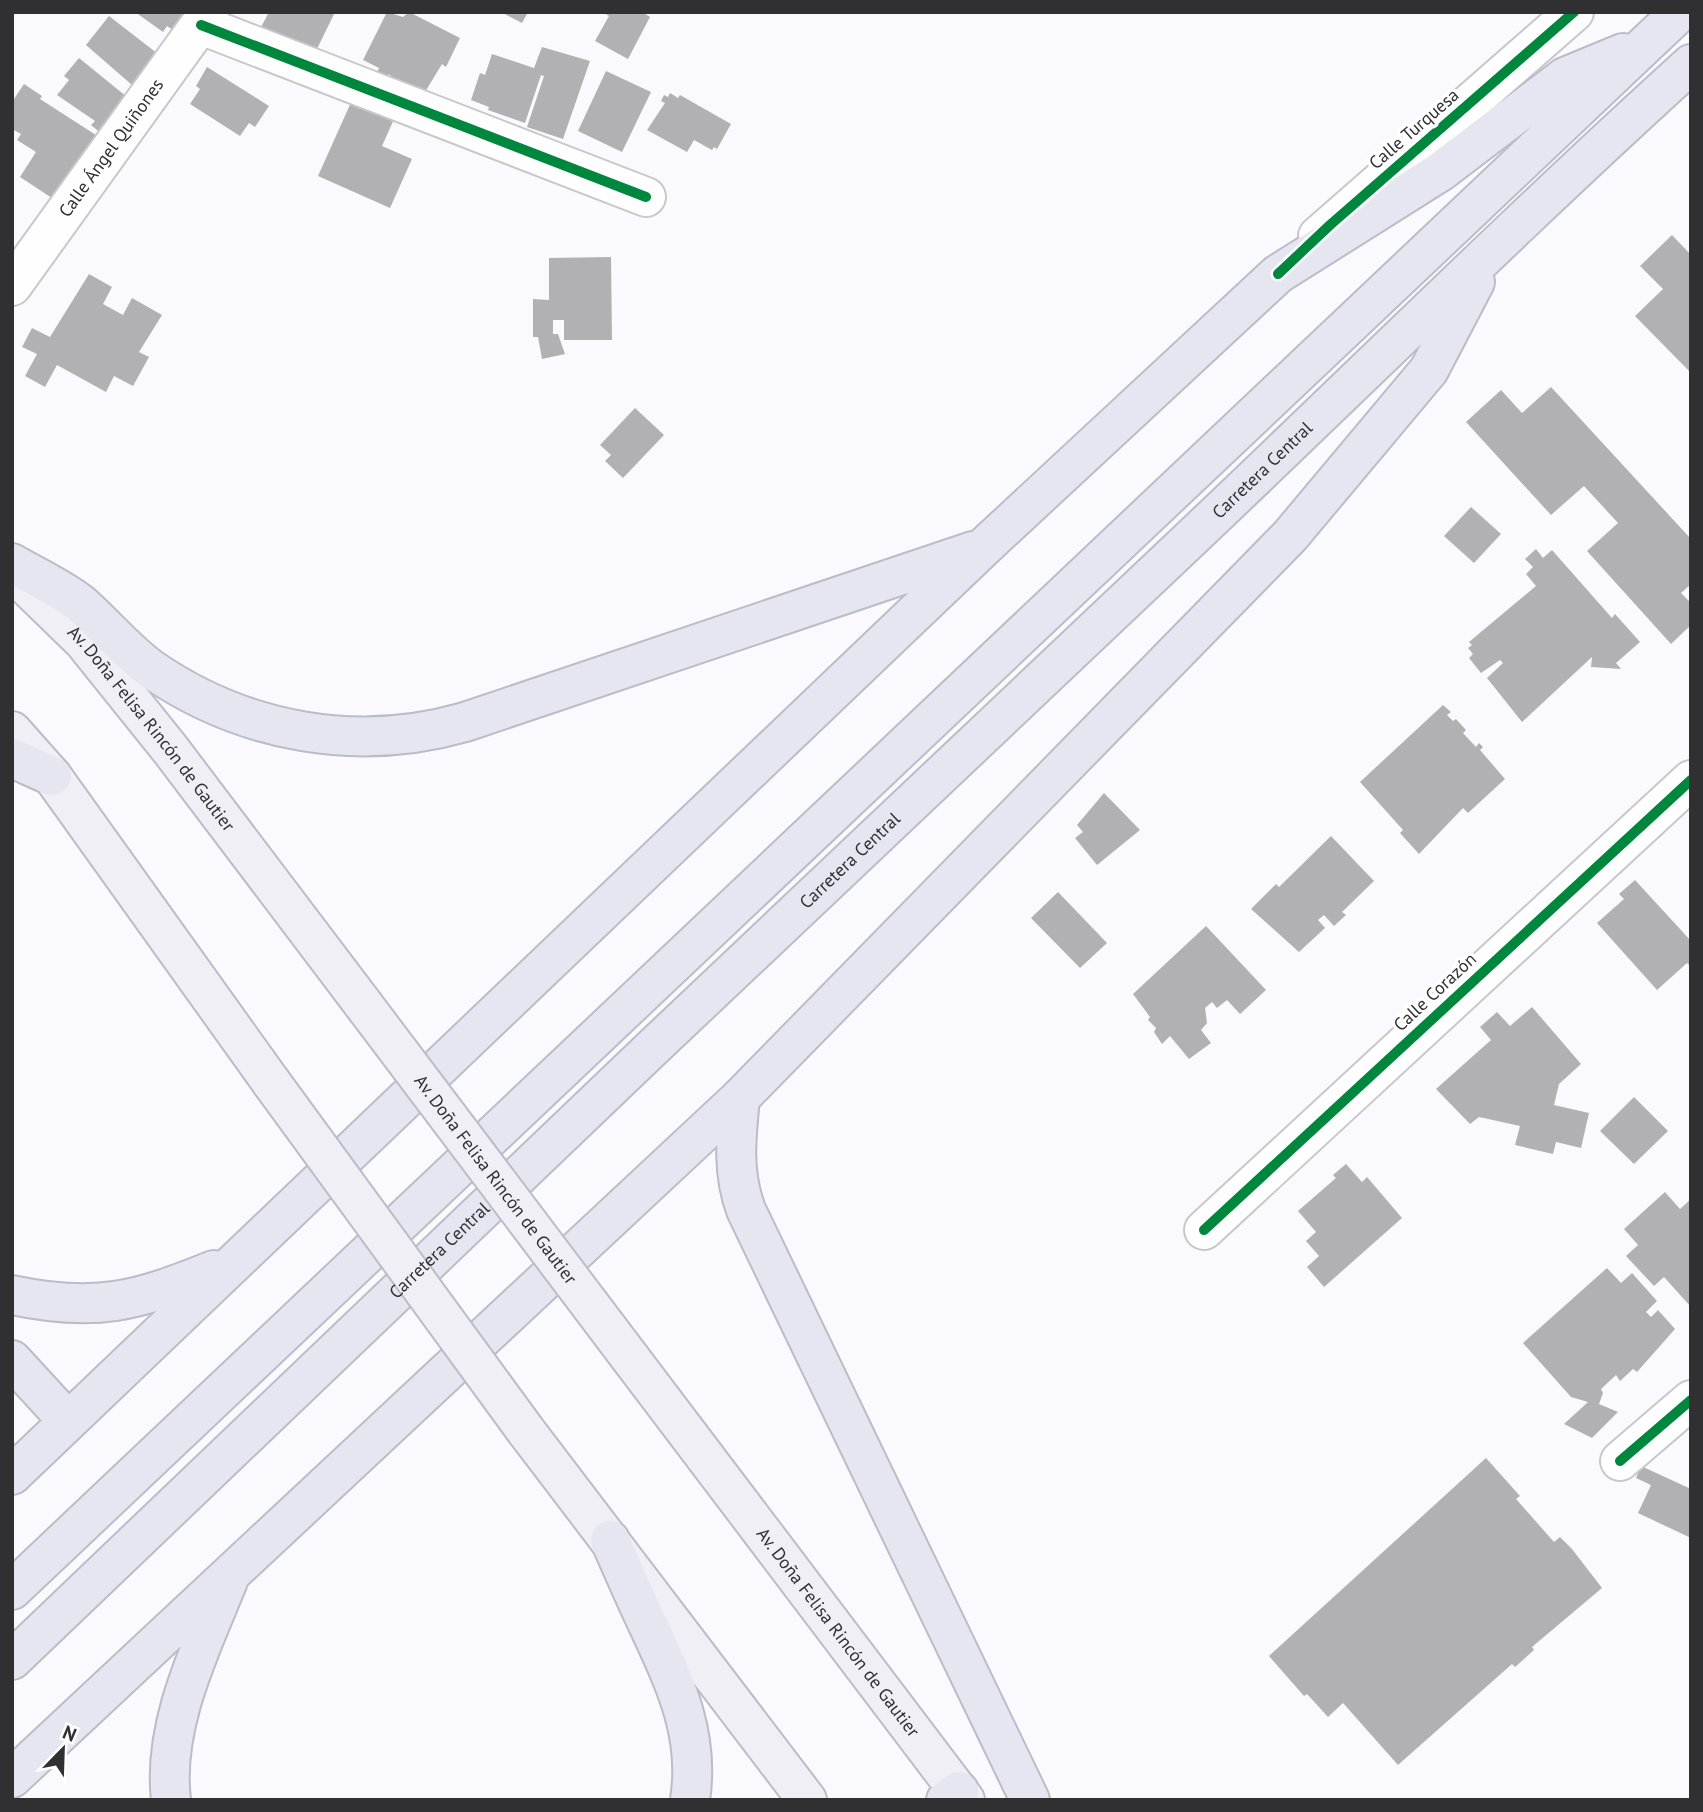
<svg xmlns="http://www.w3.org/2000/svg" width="1703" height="1812" viewBox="0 0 1703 1812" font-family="'PT Sans',sans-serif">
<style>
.building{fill:#b1b1b4}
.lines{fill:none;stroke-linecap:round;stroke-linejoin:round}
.minor-casing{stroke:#c8c8cc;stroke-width:42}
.major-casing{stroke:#bcbbc8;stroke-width:42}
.highway-casing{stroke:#bcbbc8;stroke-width:42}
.minor{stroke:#fefeff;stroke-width:38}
.major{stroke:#f0eff6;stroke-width:38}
.highway{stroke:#e6e6f1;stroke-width:38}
.major-bridge-casing{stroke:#bcbbc8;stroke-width:42;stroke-linecap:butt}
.major-bridge{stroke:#f0eff6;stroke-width:38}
.cycleway-casing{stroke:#fff;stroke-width:15}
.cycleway{stroke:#00873e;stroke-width:10}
.labels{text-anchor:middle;stroke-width:7;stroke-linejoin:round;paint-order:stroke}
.street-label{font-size:18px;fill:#303033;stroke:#fff}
</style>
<rect width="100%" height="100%" fill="#fafafe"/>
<g class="building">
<path d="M135,12H191L176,32L167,26L163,32Z"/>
<path d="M269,12H335L316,51L260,29Z"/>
<path d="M387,12L403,17L409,12L460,38L446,67L442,64L425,92L394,79L389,74L388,77L377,72L379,68L363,60Z"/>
<path d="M501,12H528L522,23Z"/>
<path d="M602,12H642L650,17L628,59L595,41L609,16Z"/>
<path d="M109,16L158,54L132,85L86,45Z"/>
<path d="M542,47L590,61L563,139L527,127L544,76L541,75L525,123L488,110L489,107L471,100L480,73L485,75L492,54L534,68Z"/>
<path d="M79,58L127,97L103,135L91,125L95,121L57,95L69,80L64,76Z"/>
<path d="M207,67L269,106L255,127L249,123L240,136L190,104L200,89L196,86Z"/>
<path d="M606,71L651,92L622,152L578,131Z"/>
<path d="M24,84L42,96L40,99L99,137L58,202L20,177L36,152L17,140L21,134L12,129V102Z"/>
<path d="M670,93L678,98L680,95L731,124L717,149L714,147L712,150L694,140L687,152L647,130L665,103L661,101L664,95L668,97Z"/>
<path d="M353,98L395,117L382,146L412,159L390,208L318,176Z"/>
<path d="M1672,235L1691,255V373L1635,316L1663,289L1640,266Z"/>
<path d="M611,257L612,340H564V320H553V334H558L565,354L542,359L538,337H533V299L549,300V258Z"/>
<path d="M89,274L112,287L103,304L123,315L132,298L162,315L139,352L149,357L133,386L114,376L106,392L57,365L45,387L25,376L37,354L22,347L32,328L50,337Z"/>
<path d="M1551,387L1691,539V584L1681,593L1691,603V625L1671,644L1587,551L1618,523L1584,486L1551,515L1466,422L1501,390L1522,413Z"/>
<path d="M635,408L664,435L623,478L605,461L611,455L600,445Z"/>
<path d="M1471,507L1501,534L1474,563L1444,536Z"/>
<path d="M1536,549L1543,558L1552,550L1612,618L1615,614L1640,642L1616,663L1621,669L1591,667L1592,657L1522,722L1487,678L1503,663L1500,660L1481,673L1469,658L1473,654L1468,648L1472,645L1469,642L1536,586L1526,574L1533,567L1525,559Z"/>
<path d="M1443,705L1451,712L1447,715L1453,721L1456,719L1466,730L1463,733L1476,747L1479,743L1483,747L1480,750L1505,779L1468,813L1463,808L1419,854L1400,833L1403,830L1360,782Z"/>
<path d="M1104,793L1140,830L1097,865L1075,838L1083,832L1077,825Z"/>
<path d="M1331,836L1374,881L1342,912L1346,915L1334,926L1324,915L1318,920L1325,928L1299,952L1251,909L1276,884L1279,887Z"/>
<path d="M1635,880L1691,941V967L1687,963L1657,990L1597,923L1624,899L1619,894Z"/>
<path d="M1058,892L1107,943L1080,968L1031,918Z"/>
<path d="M1206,926L1266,990L1240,1014L1227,1000L1217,1008L1212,1002L1205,1008L1207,1023L1201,1030L1211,1043L1189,1059L1170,1036L1162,1044L1154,1032L1156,1028L1148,1020L1150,1017L1133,994Z"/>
<path d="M1532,1007L1581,1064L1559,1084L1554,1105L1589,1113L1581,1148L1556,1142L1553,1154L1515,1145L1520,1126L1479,1117L1470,1124L1436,1089L1491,1040L1480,1027L1497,1012L1510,1026Z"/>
<path d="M1634,1097L1668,1131L1634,1164L1600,1131Z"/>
<path d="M1346,1164L1362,1182L1367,1177L1402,1218L1324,1287L1307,1267L1319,1256L1306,1241L1316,1232L1298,1211L1336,1178L1333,1175Z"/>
<path d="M1665,1192L1680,1209L1691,1199V1307L1664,1277L1654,1286L1626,1256L1638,1245L1624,1229Z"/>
<path d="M1607,1268L1621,1283L1632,1273L1657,1301L1646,1312L1651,1317L1658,1310L1675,1329L1637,1372L1633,1369L1620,1381L1616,1375L1601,1389L1603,1393L1599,1404L1618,1412L1592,1438L1564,1424L1588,1402L1571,1397L1523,1343Z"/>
<path d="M1486,1458L1520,1496L1516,1499L1554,1542L1560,1537L1572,1549L1602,1588L1532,1647L1534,1650L1515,1667L1512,1664L1398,1765L1343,1703L1328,1717L1307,1694L1304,1696L1269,1656Z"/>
<path d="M1641,1466L1691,1489V1538L1638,1513L1651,1485L1636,1478Z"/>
</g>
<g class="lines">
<g class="minor-casing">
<g id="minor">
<path d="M201,25L646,197"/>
<path d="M1318,236L1574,12"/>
<path id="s1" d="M12,286L209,12"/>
<path d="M1204,1230L1691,780"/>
<path d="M1620,1461L1691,1400"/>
</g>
</g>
<g class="major-casing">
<g id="major">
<path id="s2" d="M12,572L84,642L170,749L363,1004"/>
<path d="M12,731L52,776L271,1082"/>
<path id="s3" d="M631,1359L965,1800"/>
<path d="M526,1431L807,1800"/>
</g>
</g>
<g class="highway-casing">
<g id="highway">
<path d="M12,563C34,576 61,588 81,604C105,625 125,650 151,669C244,733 357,753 465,722L973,551"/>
<path d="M12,758L52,776"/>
<path d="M740,1098C736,1138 732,1172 746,1210L1030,1800"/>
<path d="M12,1295C96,1313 137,1301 214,1270"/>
<path d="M12,1360L68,1421"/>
<path d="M12,1475L984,547L1278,274L1440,172L1565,77L1623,53"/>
<path d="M610,1540C623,1570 636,1600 650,1629C676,1685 700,1736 690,1800"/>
<path d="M12,1590L1680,12"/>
<path id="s4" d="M12,1660C400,1286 792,915 1184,545C1353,385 1518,221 1691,64"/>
<path d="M12,1778L740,1098L1290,536L1429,370L1475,282"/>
<path d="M171,1800C162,1725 201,1648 228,1581"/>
<path d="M946,1800L959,1791"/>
</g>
</g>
<use href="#minor" class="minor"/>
<use href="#major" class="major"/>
<use href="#highway" class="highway"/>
<g class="major-bridge-casing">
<g id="major-bridge">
<path id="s5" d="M363,1004L631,1359"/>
<path d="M271,1082L526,1431"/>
</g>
</g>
<use href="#major-bridge" class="major-bridge"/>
<g class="cycleway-casing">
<g id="cycleway">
<path d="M201,25L646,197"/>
<path d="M1278,274L1330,225L1574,12"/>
<path d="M1204,1230L1691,780"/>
<path d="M1620,1461L1691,1400"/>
</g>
</g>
<use href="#cycleway" class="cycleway"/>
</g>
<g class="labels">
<g class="street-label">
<text transform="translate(1414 129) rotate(-41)" y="6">Calle Turquesa</text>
<text dy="6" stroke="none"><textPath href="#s1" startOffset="170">Calle Ángel Quiñones</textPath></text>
<text dy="6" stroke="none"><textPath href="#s4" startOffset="1726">Carretera Central</textPath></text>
<text dy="6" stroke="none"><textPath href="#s2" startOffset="210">Av. Doña Felisa Rincón de Gautier</textPath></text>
<text dy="6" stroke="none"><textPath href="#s4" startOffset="1158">Carretera Central</textPath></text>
<text transform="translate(1435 992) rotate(-43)" y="6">Calle Corazón</text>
<text dy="6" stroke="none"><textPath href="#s5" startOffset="220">Av. Doña Felisa Rincón de Gautier</textPath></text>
<text dy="6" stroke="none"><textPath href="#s4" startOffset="592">Carretera Central</textPath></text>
<text dy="6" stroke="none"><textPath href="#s3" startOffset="343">Av. Doña Felisa Rincón de Gautier</textPath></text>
</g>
</g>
<rect width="1703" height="1812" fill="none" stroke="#303033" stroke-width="28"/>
<g transform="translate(63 1749) rotate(23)" stroke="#ffffff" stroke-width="5" paint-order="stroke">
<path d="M0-5L12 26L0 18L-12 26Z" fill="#303033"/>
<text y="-10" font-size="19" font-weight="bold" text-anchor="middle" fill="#303033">N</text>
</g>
</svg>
